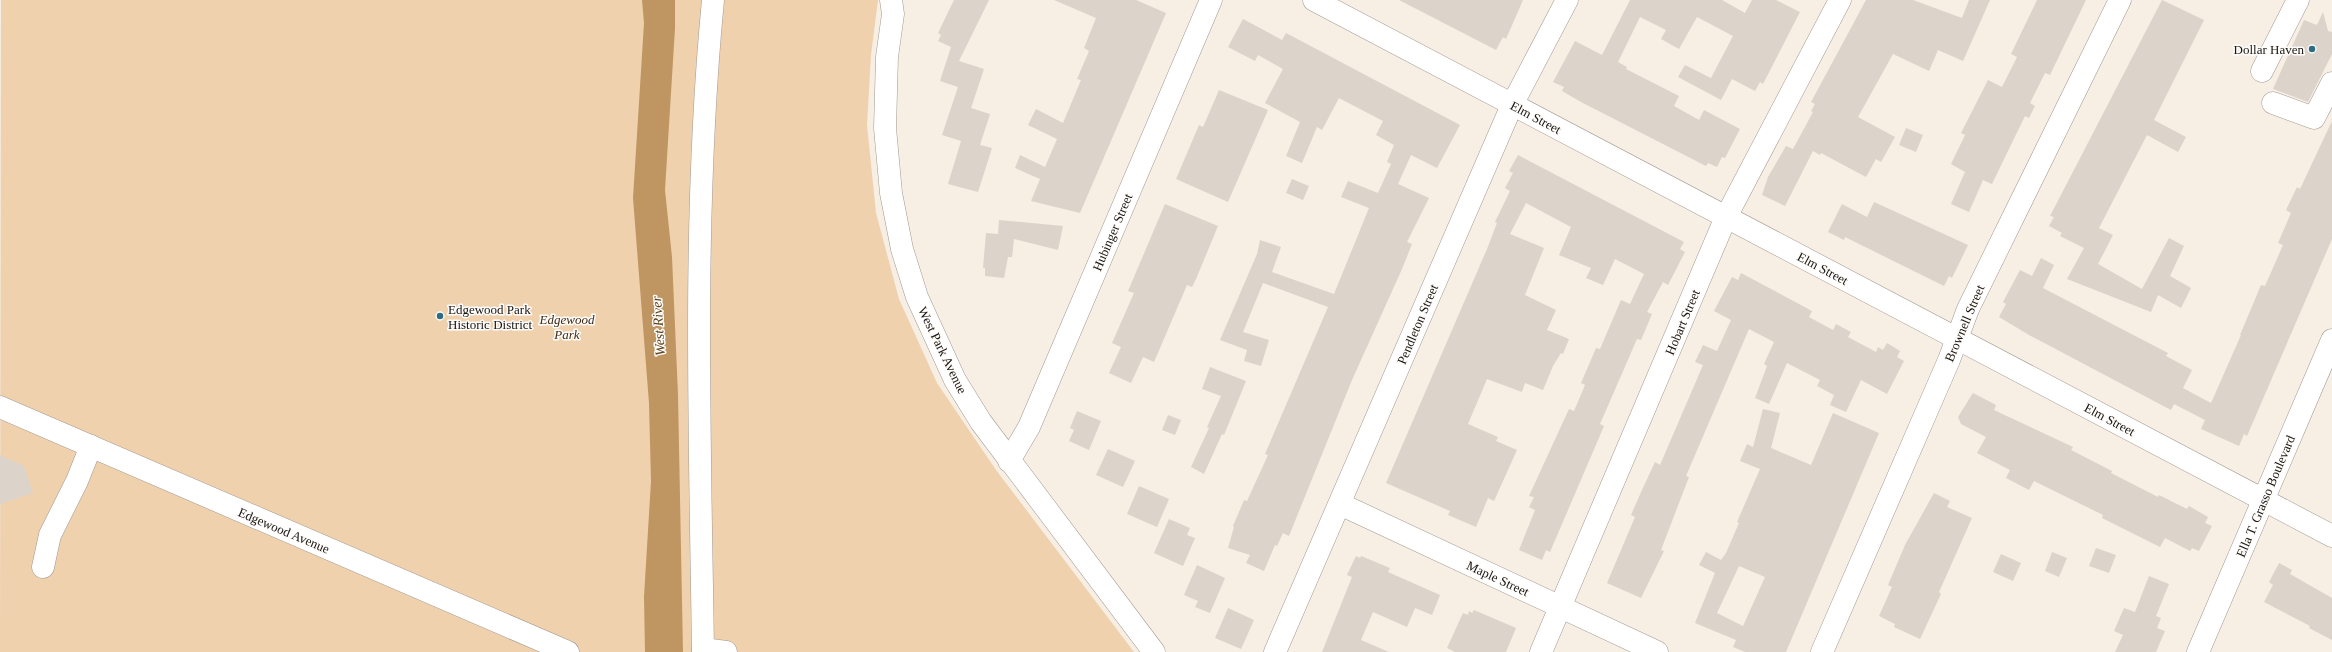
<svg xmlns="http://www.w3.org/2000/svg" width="2332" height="652" viewBox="0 0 2332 652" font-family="Georgia,serif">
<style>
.green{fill:#efd1ae}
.water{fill:#bf9561}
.building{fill:#dcd3ca;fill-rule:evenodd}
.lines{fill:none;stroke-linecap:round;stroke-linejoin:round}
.minor-casing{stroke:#a29990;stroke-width:23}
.major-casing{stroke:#a29990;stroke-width:23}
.minor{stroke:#fff;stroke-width:22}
.major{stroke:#fff;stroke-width:22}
.poi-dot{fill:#2c6d81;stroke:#fefcfa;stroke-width:1.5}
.labels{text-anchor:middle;stroke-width:3;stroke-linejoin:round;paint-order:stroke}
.poi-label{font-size:13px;fill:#181511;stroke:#fefcfa;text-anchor:end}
.street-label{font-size:13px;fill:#181511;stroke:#fefcfa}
.park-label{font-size:13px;font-style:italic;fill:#3d2a12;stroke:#fefcfa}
.water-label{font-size:14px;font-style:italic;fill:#5f4119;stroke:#fefcfa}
</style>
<rect width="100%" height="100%" fill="#f7eee4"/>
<path class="green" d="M1,0H878L871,55L867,125L876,213L899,299L937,383L996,470L1134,652H0Z"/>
<path class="water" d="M642,0H675V28L665,190L672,257L678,395L683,652H645L644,597L651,481L649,403L633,198L644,23Z"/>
<g class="building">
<path d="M954,0H989L959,61L984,69L971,108L990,114L980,145L992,148L978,192L948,184L961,141L942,135L958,87L940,81L951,47L938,41L941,35L938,33Z"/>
<path d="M1054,0H1136L1166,13L1080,213L1031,201L1040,179L1015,168L1020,155L1045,167L1057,139L1028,125L1036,109L1063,123L1081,80L1077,79L1089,51L1084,48L1096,18Z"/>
<path d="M1399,0H1523L1506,39L1503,37L1496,50Z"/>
<path d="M1630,0H1722L1745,13L1752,0H1776L1800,12L1763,84L1760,82L1755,91L1732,79L1721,100L1678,77L1685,65L1711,78L1733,36L1697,17L1679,49L1661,39L1666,30L1640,17L1618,62L1627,67L1626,69L1679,96L1674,106L1699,120L1704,110L1740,129L1725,158L1722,157L1717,167L1708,163L1706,166L1581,102L1562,91L1564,87L1553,82L1575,41L1602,55Z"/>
<path d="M1866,0H1913L1962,18L1969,0H1990L1963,61L1938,50L1929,71L1893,54L1858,117L1895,137L1881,162L1876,159L1866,177L1821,153L1820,155L1813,151L1785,206L1762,195L1768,177L1786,146L1793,149L1813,112L1811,111L1815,104L1811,102Z"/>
<path d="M2037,0H2086L2050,75L2045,73L2030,103L2035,106L2029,118L2025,116L1992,184L1983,180L1969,212L1951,204L1965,172L1951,164L1965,135L1961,133L1988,80L2002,87L2017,57L2011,54Z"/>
<path d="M2162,0L2204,20L2154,120L2186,137L2178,152L2147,135L2099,228L2113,235L2098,264L2142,289L2169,238L2184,246L2170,276L2191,288L2181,308L2158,295L2151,312L2067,279L2084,248L2060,236L2062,233L2049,226L2054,217L2050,216Z"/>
<path d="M2323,12L2328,31L2332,32V54L2308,102L2273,89L2304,20L2317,25Z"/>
<path d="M1243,19L1282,40L1286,33L1460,125L1437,168L1411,155L1398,184L1429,198L1407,242L1412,244L1402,269L1352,380L1289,536L1283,533L1277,546L1275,545L1264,571L1246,563L1250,555L1228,548L1234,527L1233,526L1244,500L1247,501L1268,455L1265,454L1328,307L1263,283L1243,332L1269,340L1261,366L1244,361L1247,350L1220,340L1257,254L1260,240L1281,247L1272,272L1334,294L1369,208L1341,197L1348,181L1378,193L1391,164L1387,162L1394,145L1376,135L1383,121L1339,98L1322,130L1317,127L1302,163L1286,156L1300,122L1265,103L1283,69L1258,55L1255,61L1228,47Z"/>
<path d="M1219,90L1268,110L1228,202L1176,179L1199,125L1203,127Z"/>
<path d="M2332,121V239L2247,436L2244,434L2239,446L2201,429L2205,420L2174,404L2171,410L2029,335L1999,317L2006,304L2003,302L2020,270L2032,276L2041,258L2054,265L2043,288L2168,353L2166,356L2192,370L2183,388L2211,403L2241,335H2240L2261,285L2265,286L2283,245L2278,243L2291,213L2286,210L2297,187L2300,189Z"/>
<path d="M1906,128L1923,135L1916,152L1899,145Z"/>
<path d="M1518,155L1684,242L1680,249L1685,252L1668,285L1663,282L1647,312L1652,314L1641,340L1637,339L1600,424L1604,426L1550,552L1546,550L1542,560L1519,550L1535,510L1529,507L1534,497L1529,496L1569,409L1574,411L1585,385L1581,383L1596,348L1600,349L1621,300L1630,304L1644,274L1615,259L1603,285L1586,278L1591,268L1559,255L1571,227L1526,203L1510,234L1544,248L1525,295L1556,310L1547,330L1569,339L1563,354L1561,353L1553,366L1543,390L1525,383L1522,392L1487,379L1468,424L1498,437L1496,441L1517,450L1494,501L1488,498L1476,527L1448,515L1450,511L1386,483L1487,249L1497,223L1495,222L1510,191L1505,188L1513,173L1509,171Z"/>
<path d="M1292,179L1309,186L1303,200L1286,193Z"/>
<path d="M1874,202L1968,245L1952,278L1949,276L1944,286L1845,237L1844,240L1828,232L1842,204L1867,217Z"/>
<path d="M1165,204L1218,226L1196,279L1192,287L1187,285L1154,362L1143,357L1131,383L1109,373L1121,347L1112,343L1134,293L1128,291Z"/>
<path d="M999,220L1063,226L1058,250L1014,239L1012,257H1008L1004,278L985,276V268H983L986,233L998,234Z"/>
<path d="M1741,273L1812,311L1809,317L1833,330L1836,324L1851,332L1848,337L1876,352L1878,347L1883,350L1887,343L1900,351L1897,357L1904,361L1887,394L1861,380L1846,412L1830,405L1834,395L1817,386L1820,380L1787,363L1769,404L1755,398L1767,366L1764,364L1774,342L1749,329L1686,476L1689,477L1661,550L1664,551L1641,598L1607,583L1635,517L1631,515L1642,490L1655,462L1660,465L1703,365L1695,362L1703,345L1717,351L1731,320L1714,311L1732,277L1738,280Z"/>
<path d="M1210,367L1246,381L1224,435L1222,434L1204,474L1191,467L1209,428L1207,427L1221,396L1202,389Z"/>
<path d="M1973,393L1996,405L1994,410L2073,447L2071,450L2112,471L2111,473L2158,497L2159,495L2187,509L2189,506L2208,517L2205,523L2212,526L2199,551L2192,548L2190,551L2165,538L2160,547L2102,518L2103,515L2034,481L2029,490L2006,478L2010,470L1977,453L1986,437L1961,424L1958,417Z"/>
<path d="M1763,409L1780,413L1771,448L1811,465L1833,413L1879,433L1786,652H1745L1733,647L1736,640L1695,623L1715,573L1699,565L1706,552L1721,560L1726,553L1739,523L1737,522L1760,469L1740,461L1747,444L1753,447ZM1739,566L1765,577L1743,626L1717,613Z"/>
<path d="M1077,411L1101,421L1089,450L1069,441L1074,430L1070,428Z"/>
<path d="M1168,415L1181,420L1175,435L1162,430Z"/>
<path d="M1108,449L1135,461L1123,487L1096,475Z"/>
<path d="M0,455L24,466L33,493L0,504Z"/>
<path d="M1139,486L1169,499L1157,527L1127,514Z"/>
<path d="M1934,493L1950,501L1947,507L1972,518L1939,592L1941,594L1920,639L1894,627L1895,624L1879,616L1892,587L1888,585L1905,545Z"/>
<path d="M1169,519L1190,528L1187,535L1195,538L1183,566L1154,553Z"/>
<path d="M2096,548L2116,555L2109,573L2089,566Z"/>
<path d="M2052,552L2067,558L2059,577L2045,571Z"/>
<path d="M2001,554L2021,563L2013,581L1993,572Z"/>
<path d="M1356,556L1360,558L1361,556L1390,568L1388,572L1440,595L1432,615L1415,608L1407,627L1373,612L1361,640L1389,652H1322L1352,577L1347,575Z"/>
<path d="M2279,563L2292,570L2290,574L2332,598V640L2309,628L2310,626L2264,602L2273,585L2269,582Z"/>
<path d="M1197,565L1225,578L1210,613L1195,607L1198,601L1184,595Z"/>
<path d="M2149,576L2169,584L2156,616L2161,618L2157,628L2165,631L2156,652H2115L2123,635L2114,631L2124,608L2135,612Z"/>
<path d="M1228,608L1254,620L1241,649L1215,638Z"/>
<path d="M1474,610L1516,628L1506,652H1455L1447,648L1463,613L1468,615L1469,611L1472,613Z"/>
</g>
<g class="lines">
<g class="minor-casing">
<g id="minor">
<path d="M891,0L893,14L887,57L885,128L891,193L902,249L917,297L955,380L981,422L1154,652"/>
<path d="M1314,0L2332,536"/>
<path d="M2262,71L2298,0"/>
<path d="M2273,103L2314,118L2332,83"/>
<path d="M0,407L568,652"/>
<path d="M1009,461L1029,427L1211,0"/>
<path d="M1340,504L1657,652"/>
<path d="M43,567L50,535L77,481L91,446"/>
<path d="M703,649L726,652"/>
<path d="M703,652C700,435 692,217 713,0"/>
<path d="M1275,652L1512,105L1567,0"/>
<path d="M1541,652L1726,217L1840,0"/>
<path d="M1822,652L1949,360L1968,309L2120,0"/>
</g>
</g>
<g class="major-casing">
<path id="major" d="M2198,652L2332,340"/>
</g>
<use href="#minor" class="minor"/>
<use href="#major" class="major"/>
</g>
<g class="poi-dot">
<circle cx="2312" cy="49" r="4"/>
<circle cx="440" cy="316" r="4"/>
</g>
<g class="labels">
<g class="poi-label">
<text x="2304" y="54">Dollar Haven</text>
<text x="448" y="314" text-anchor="start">Edgewood Park<tspan x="448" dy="15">Historic District</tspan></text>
</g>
<g class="street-label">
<text transform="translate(1536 117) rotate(28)" y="5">Elm Street</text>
<text transform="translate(1112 232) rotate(-67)" y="5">Hubinger Street</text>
<text transform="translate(1823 268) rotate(28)" y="5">Elm Street</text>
<text transform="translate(1682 322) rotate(-67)" y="5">Hobart Street</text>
<text transform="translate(1964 323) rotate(-67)" y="5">Brownell Street</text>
<text transform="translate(1417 324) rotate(-67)" y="5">Pendleton Street</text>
<text transform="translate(943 350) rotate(64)" y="5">West Park Avenue</text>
<text transform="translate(2110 419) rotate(28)" y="5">Elm Street</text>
<text transform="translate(2265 496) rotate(-67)" y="5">Ella T. Grasso Boulevard</text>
<text transform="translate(284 530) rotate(23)" y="5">Edgewood Avenue</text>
<text transform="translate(1498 578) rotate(25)" y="5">Maple Street</text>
</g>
<g class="park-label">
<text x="567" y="324">Edgewood<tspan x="567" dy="15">Park</tspan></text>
</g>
<g class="water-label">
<text transform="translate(658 326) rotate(-94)" y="5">West River</text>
</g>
</g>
</svg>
